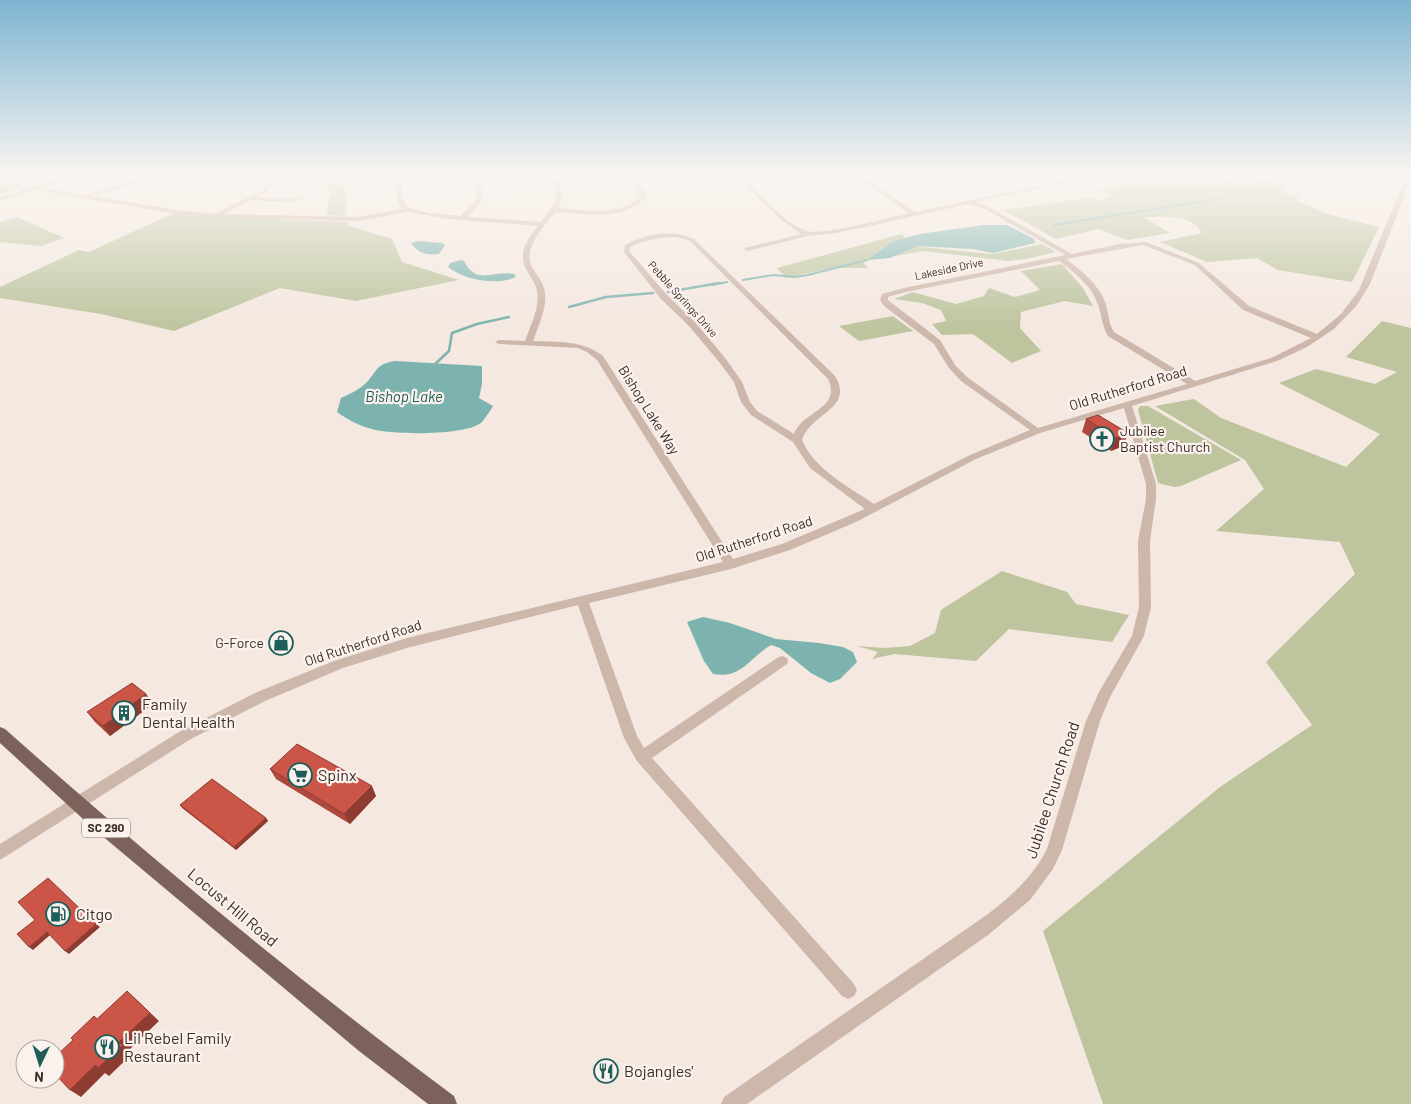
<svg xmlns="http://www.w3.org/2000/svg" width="1411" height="1104" viewBox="0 0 1411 1104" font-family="Barlow,sans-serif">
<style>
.green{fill:#bdc49e}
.water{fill:#7db3ae}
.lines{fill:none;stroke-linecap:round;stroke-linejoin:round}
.stream-far1{stroke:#7db3ae;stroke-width:2}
.stream{stroke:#7db3ae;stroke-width:2.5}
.minor{fill:#cdb6aa;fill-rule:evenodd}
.major{fill:#7d625b;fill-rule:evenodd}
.wall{fill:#af493d}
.shaded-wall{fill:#8e3c32}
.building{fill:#cb5547;stroke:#8e3c32}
.labels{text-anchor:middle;stroke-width:4.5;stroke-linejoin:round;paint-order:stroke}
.far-street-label{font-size:11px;fill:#3b2d2a;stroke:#fbf2ed}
.shield{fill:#fbf2ed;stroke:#756864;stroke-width:1}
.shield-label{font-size:12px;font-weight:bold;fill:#3b2d2a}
.street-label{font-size:14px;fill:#3b2d2a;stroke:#fbf2ed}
.poi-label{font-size:14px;fill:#3b2d2a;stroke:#fbf2ed;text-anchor:start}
.water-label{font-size:15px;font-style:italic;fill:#1d5e5a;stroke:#fbf2ed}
.near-poi-label{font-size:16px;fill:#3b2d2a;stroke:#fbf2ed;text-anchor:start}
.near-street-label{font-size:16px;fill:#3b2d2a;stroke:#fbf2ed}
</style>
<rect width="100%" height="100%" fill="#f4e8e0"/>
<g class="green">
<path d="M0,176H13L20,188L0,195Z"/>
<path d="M322,176H344L342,181L345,187L346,213L343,216L327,215L330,192Z"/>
<path d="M751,176H851L859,182L817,187L803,179L761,184Z"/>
<path d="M1095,176H1257L1265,181L1285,186L1283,192L1300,197L1296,200L1327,214L1379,227L1352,282L1278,270L1257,258L1207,262L1160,242L1202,233C1192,213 1162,217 1143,217L1170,233L1127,240L1099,229L1056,239L1003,210L1088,198L1103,201L1111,194L1096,190L1118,185Z"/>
<path d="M174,213L205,217L347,222L349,226L392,239L402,262L459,280L356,301L280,288L174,331L101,314L0,298V287L79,250L89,252Z"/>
<path d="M17,217L64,238L41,246L0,242V222Z"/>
<path d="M902,234L910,246L992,254L1042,244L1056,252L1026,259L1008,261L924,251L862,261L868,268H832L786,278L777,268Z"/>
<path d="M1062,264L1083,288L1093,306L1065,301L1021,312L1020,328L1041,351L1012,363L973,334L942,335L932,324L946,321L941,310L922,303L894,299L913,292L956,304L984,296L989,288L1015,297L1040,290L1021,271Z"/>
<path d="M893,316L913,331L859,341L839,326Z"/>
<path d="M1382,321L1411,328V1104H1103L1043,931L1220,787L1312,725L1266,662L1355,574L1340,542L1216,531L1264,489L1245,460L1155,406L1194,399L1221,418L1346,467L1380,434L1279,383L1316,369L1375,384L1397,372L1346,357Z"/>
<path d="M1140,406H1148L1241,460L1181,486L1174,487L1158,483L1138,410Z"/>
<path d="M1002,571L1067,592L1076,604L1129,615L1112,642L1009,629L976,661L894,654L872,659L878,652L857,646L884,648L910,646L935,633L941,610Z"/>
</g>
<g class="water">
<path d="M983,225H1007L1034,239L1035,243L993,253L973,249L917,246L890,258L867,260L894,241L920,234Z"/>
<path d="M419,241L442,243L445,245L439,254C426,255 419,254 411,243Z"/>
<path d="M461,260L464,261C477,286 492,270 514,274L516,277C497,286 464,280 448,267L450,263Z"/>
<path d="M395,361L482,366V384L479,398L493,406C490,411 486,417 482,422C467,436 392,435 372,429C360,426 348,420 337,412L341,398C350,394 361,389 368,381C378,369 377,364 395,361Z"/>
<path d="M703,617L730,623L776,639L819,643L843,647L853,652L857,662L840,679L830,683L811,673L780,648L771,645C749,658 742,679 713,674L704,661L687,622Z"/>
</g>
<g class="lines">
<g class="stream-far1">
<path d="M1054,225L1218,199L1227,192L1228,178L1231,176"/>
<path d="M743,280L773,275L795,277L808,275L867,260"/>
<path d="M712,285L727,282"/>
</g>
<g class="stream">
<path d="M668,292L719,283"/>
<path d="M569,307L606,297L653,293"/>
<path d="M435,364L449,351L452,333L477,324L509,317"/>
</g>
<path class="minor" d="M67,176H74L41,188L85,195L148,176H156L155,177L93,196L184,211L215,214L263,190L266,186V176H272C273,188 268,192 257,197L292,198L304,196L307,198L292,202L251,200L224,214L358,217L402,209C395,199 395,187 397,176H403C401,187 401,199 408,208L428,213L461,216L477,199L476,190L471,176H477L482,190L483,199L468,217L541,222L556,200V191L548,176H554C562,188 565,195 558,208C581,210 626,217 641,195L626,176H632L647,195C629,222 584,214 555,212C544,228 521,248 533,269C538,277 544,283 545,293C547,309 538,326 533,341C558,342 582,340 603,356L733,559L782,544L865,509L810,468L793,442L751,415L741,402L734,382L720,363L689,326L661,299L624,252L625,245C647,234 671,229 694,239L835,376C855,409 810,413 802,440C815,470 848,486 874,504L970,455L1030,430L961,381L949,368L934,344L884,306L880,300L882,294L904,288L1065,255L985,209L969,204L837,233L808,236L747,251L745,250V248L801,234L780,219L735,176H741C758,192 783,223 806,231C821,236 889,218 909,213L855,176H861L915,212L1080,177L1078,180L976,202L989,207L1072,254L1120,244L1146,242L1199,263L1249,306L1317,334L1341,314L1359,290L1406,176H1411V179L1370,284L1357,305L1334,329L1307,347L1277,361L1132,406L1156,484V499L1150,541L1151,607L1144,636L1110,697L1100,721L1062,850L1053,869L1030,900L988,935L747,1104H721L724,1097L988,914C1012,895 1033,877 1047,849L1086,721L1099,692L1132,636L1139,607L1138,541L1146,499V484L1124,408L1040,433L976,459L856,522L790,550L731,569L589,603L637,736L644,748L777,658L782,656L787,658L788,661L787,664L652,758L854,984L857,990L854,996L848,999L842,996L637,761L624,738L578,605L407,648L343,668L265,701L189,740L0,860V844L179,732L255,693L334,661L407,638L723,562L597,360L587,352L578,348L499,344L495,342L499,340L525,341C530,326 540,308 537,292C536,284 531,278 527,271C517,254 527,239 538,226L448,219L408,212L358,221L216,218L184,215L34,190L0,201V197ZM677,237L690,241L828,379C842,409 803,410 794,434L757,411L750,402L742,382L726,359L695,322L667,295L629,251L630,247C645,240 660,237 677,237ZM1143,245L1195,265L1243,310L1311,338L1271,358L1195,381L1114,332C1108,323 1109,312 1105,302C1099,285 1081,270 1066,259ZM1059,261C1074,272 1093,287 1098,305C1102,316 1102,326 1108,336L1187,384L1038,428L967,377L955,365L940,340L888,300V297L906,292Z"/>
<path class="major" d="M0,727L5,729C149,857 299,981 454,1096L457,1104H428L359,1051L94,829L0,743Z"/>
</g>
<g class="wall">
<path d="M1086,419L1128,433L1123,446L1111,451L1082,432Z"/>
<path d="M146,694L153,704L110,736L95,722L87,712Z"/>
<path d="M270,769L376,796L350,824L276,779Z"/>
<path d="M180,805L266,818L268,821L236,850L182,808Z"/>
</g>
<g class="shaded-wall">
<path d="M1128,433L1123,446L1111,451L1116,438Z"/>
<path d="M146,694L153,704L110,736L103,726Z"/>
<path d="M372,786L376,796L350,824L344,814Z"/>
<path d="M266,818L268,821L236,850L234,847Z"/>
<path d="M96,924L100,927L69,954L65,951Z"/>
<path d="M47,932L50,935L33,950L29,947Z"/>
<path d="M127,991L159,1021L129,1050L133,1053L109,1076L105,1073L81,1097L70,1090L119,1042Z"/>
</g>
<g class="building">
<path d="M1098,415L1128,433L1116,438L1086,419Z"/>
<path d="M132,683L146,694L103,726L87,712Z"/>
<path d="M297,744L372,786L344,814L270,769Z"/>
<path d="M212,779L266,818L234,847L180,805Z"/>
<path d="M48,878L96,924L65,951L47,932L29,947L17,934L35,920L18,902Z"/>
<path d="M127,991L150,1013L119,1042L123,1045L98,1068L95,1065L70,1090L55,1074V1057L73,1040L71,1038L94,1016L97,1019Z"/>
</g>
<linearGradient id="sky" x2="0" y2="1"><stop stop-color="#7db4d1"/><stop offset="0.53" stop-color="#faf5f1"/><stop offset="1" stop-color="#faf5f1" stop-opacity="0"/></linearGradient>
<rect width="1411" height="330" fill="url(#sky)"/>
<defs>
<g id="church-ring" transform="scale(1.25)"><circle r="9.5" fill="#fbf2ed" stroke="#1d5e5a" stroke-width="1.5"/><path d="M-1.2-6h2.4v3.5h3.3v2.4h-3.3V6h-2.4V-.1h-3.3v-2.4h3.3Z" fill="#1d5e5a"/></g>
<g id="shop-ring" transform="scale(1.25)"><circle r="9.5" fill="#fbf2ed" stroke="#1d5e5a" stroke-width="1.5"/><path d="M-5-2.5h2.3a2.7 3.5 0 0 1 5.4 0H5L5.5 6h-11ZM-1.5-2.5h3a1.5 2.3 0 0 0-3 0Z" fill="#1d5e5a"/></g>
<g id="building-ring" transform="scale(1.25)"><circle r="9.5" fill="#fbf2ed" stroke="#1d5e5a" stroke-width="1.5"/><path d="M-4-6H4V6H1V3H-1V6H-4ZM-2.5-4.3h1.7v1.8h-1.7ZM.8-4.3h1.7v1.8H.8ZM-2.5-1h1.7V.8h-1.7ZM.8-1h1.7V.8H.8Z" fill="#1d5e5a"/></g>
<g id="supermarket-ring" transform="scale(1.25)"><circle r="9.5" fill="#fbf2ed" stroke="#1d5e5a" stroke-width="1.5"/><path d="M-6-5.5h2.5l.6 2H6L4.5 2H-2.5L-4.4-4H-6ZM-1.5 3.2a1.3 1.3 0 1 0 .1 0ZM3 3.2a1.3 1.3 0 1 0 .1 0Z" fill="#1d5e5a"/></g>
<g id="fuel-ring" transform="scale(1.25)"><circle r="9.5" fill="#fbf2ed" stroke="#1d5e5a" stroke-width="1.5"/><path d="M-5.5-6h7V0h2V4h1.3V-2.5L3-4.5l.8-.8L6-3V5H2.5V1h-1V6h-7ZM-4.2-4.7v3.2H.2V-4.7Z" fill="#1d5e5a"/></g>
<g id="restaurant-ring" transform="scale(1.25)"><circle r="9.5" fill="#fbf2ed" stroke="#1d5e5a" stroke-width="1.5"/><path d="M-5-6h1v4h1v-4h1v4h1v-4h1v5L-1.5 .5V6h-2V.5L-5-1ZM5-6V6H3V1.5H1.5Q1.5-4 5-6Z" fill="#1d5e5a"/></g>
</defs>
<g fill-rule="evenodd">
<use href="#church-ring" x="1102" y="439"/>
<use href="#shop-ring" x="281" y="643"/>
<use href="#building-ring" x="124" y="713"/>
<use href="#supermarket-ring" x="300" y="775"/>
<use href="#fuel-ring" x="58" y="914"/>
<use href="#restaurant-ring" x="107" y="1047"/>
<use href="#restaurant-ring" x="606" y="1071"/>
</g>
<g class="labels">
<g class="far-street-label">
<text transform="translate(949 269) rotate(-12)" y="4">Lakeside Drive</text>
<text transform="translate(683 299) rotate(48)" y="4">Pebble Springs Drive</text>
</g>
<rect class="shield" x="82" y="818.5" width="48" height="19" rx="4"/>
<g class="shield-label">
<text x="106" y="832">SC 290</text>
</g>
<g class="street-label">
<text transform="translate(1128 388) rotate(-17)" y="5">Old Rutherford Road</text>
<text transform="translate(649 410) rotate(58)" y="5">Bishop Lake Way</text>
<text transform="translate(754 539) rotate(-18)" y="5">Old Rutherford Road</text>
<text transform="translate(363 643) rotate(-18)" y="5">Old Rutherford Road</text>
</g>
<g class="poi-label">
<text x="1120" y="436">Jubilee<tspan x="1120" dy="16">Baptist Church</tspan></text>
<text x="264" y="648" text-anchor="end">G-Force</text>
</g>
<g class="water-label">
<text x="404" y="402">Bishop Lake</text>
</g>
<g class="near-poi-label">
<text x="142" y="710">Family<tspan x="142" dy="18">Dental Health</tspan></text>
<text x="318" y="781">Spinx</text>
<text x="76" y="920">Citgo</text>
<text x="124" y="1044">Lil Rebel Family<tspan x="124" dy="18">Restaurant</tspan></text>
<text x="624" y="1077">Bojangles'</text>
</g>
<g class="near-street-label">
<text transform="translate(1052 790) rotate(-72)" y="6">Jubilee Church Road</text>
<text transform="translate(233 907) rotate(40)" y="6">Locust Hill Road</text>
</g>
</g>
<g transform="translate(40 1064) rotate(184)"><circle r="24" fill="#fbf2ed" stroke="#aea39f"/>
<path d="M0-4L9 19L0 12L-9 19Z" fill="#1d5e5a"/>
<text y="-8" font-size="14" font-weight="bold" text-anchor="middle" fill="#3b2d2a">N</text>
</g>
</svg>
